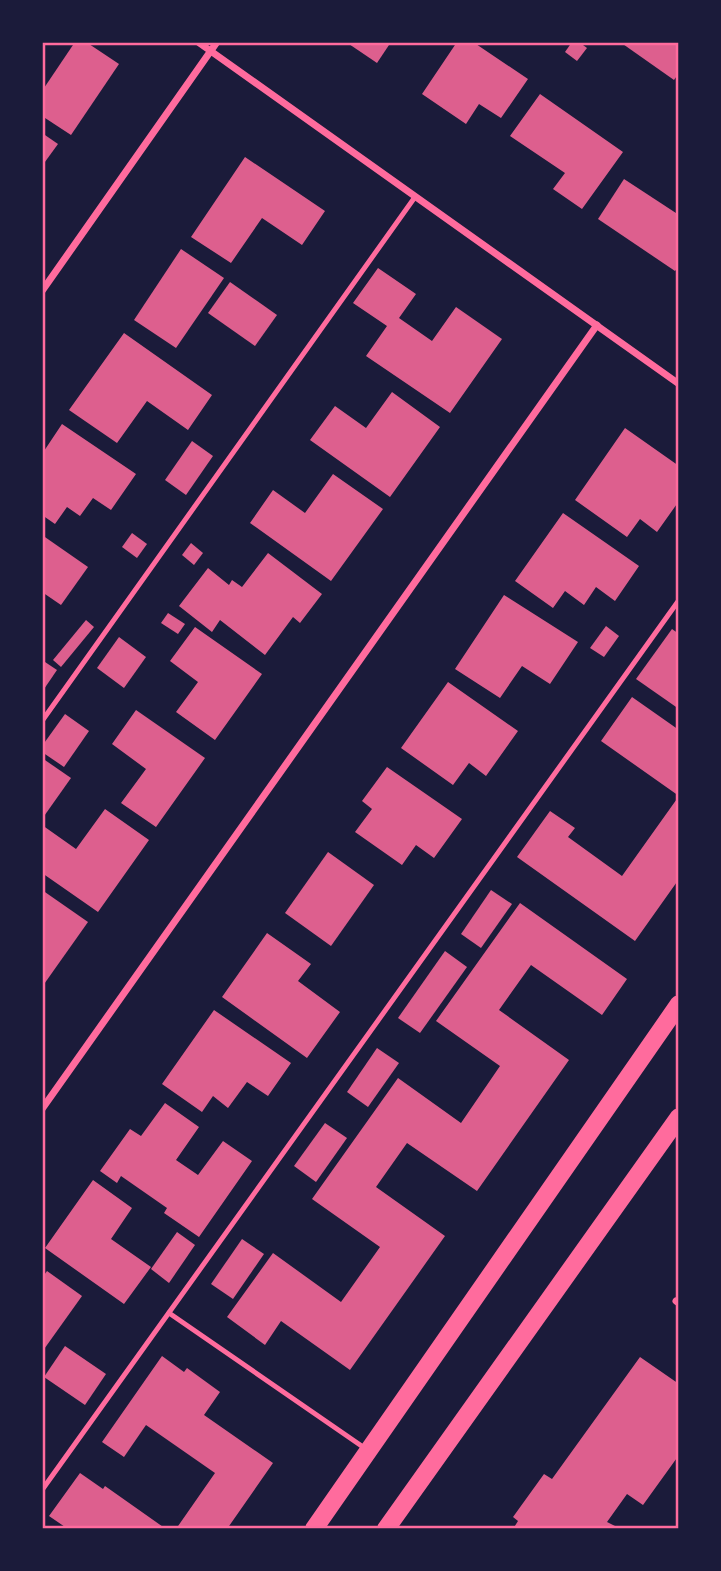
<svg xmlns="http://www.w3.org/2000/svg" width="721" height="1571" viewBox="0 0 721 1571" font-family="'Noto Sans',sans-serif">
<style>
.building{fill:#dd5f8e}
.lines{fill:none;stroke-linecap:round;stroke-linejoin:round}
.service{stroke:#ff6b9d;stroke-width:5}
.minor{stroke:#ff6b9d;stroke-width:7}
.primary{stroke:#ff6b9d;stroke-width:18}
.neatline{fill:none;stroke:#ff6b9d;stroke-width:2.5}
</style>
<rect width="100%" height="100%" fill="#1b1b3a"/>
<g class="building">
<path d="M75,42H86L119,64L71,135L42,116V91Z"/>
<path d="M346,42H391L377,63Z"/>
<path d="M457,42H473L528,79L501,118L479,104L466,124L422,94Z"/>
<path d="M572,42H579L587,48L577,61L565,52Z"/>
<path d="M620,42H679V73L674,80Z"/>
<path d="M540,94L623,152L582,209L553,189L565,173L510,136Z"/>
<path d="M42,133L58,144L42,166Z"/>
<path d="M245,157L325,211L302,245L262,218L231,263L191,237Z"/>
<path d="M624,179L679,215V266L675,271L598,219Z"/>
<path d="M181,249L224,278L176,348L134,320Z"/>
<path d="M378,268L416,294L399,318L432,341L456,307L502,339L450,413L366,356L387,326L353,303Z"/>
<path d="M230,282L277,315L255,346L208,313Z"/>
<path d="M124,333L212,395L188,430L147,401L117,443L69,410Z"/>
<path d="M392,392L440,427L390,497L310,440L335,406L366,428Z"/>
<path d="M62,424L136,474L111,510L93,498L80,516L67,507L55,524L42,515V454Z"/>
<path d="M625,428L679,466V501L657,532L640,519L627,537L575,500Z"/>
<path d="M192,441L213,456L186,495L165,480Z"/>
<path d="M333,474L383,509L331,581L250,523L273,490L305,513Z"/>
<path d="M563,513L639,566L615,601L596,587L584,605L565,591L553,608L515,581Z"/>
<path d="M132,533L147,544L137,558L122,547Z"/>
<path d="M42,535L88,567L61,605L42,592Z"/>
<path d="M191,543L203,553L194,565L182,555Z"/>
<path d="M268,553L322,594L300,623L293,617L265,655L220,620L212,632L179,606L208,568L229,585L232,580L242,587Z"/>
<path d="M504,595L578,642L550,684L522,666L500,698L455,669Z"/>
<path d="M168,613L185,624L178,634L161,623Z"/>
<path d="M86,620L94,627L61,667L53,660Z"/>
<path d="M606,626L619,636L604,657L590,648Z"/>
<path d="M195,627L262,674L215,740L176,712L198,682L170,661Z"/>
<path d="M672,629L679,634V709L636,679Z"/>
<path d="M119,637L146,657L124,688L97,668Z"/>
<path d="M42,660L57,670L42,692Z"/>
<path d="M448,682L518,731L486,776L469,763L453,785L401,748Z"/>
<path d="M632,697L679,730V879L635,941L517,857L550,811L575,828L568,837L622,876L679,796L601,741Z"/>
<path d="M136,710L205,758L156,827L121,803L146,769L112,744Z"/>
<path d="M65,714L89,731L64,767L42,752V746Z"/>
<path d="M42,758L71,778L42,819Z"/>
<path d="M387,767L462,819L434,858L416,845L402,865L355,832L372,809L362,801Z"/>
<path d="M105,809L149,840L98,912L42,873V825L76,849Z"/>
<path d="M328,852L374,885L331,946L285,913Z"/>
<path d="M42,890L88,922L42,987Z"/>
<path d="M491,890L512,904L481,948L461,934Z"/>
<path d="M520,903L627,979L602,1015L531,965L499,1010L569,1060L477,1191L407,1143L376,1187L445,1236L350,1370L281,1321L265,1345L227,1317L273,1253L341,1302L380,1247L312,1199L398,1078L461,1123L500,1066L436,1021Z"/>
<path d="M267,933L311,964L298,981L340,1012L307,1058L222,997Z"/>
<path d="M445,951L467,967L420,1033L398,1018Z"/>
<path d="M214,1010L291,1063L268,1096L247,1082L228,1108L213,1096L202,1112L162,1084Z"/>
<path d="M377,1048L399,1063L368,1107L347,1092Z"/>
<path d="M165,1103L199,1127L176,1160L198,1175L223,1141L252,1161L199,1237L164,1213L167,1208L121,1176L117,1183L100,1171L130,1129L141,1136Z"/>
<path d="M325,1123L347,1138L316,1182L294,1166Z"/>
<path d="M93,1180L132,1208L111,1239L151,1267L124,1304L45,1248Z"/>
<path d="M177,1232L195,1245L169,1283L151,1269Z"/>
<path d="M242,1239L264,1254L233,1299L211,1284Z"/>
<path d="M47,1271L82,1296L42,1352V1278Z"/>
<path d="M65,1346L106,1374L85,1405L44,1377Z"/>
<path d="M162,1356L184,1372L187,1368L220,1392L204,1415L273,1463L227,1529H176L215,1473L146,1425L124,1457L102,1442Z"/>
<path d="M640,1357L679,1384V1455L643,1505L627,1494L607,1522L615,1526L613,1529H513L518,1521L513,1517L544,1474L552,1479Z"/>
<path d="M80,1473L103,1489L105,1486L166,1529H68L49,1516Z"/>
</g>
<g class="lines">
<g class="service">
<path d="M42,721L415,197"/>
<path d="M169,1313L366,1449"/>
<path d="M42,1490L679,600"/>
</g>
<g class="minor">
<path d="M198,42L679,384"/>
<path d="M42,291L217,42"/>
<path d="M42,1109L597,325"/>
<path d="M676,1301L679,1303"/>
</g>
<g class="primary">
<path d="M314,1529L679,1004"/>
<path d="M386,1529L679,1117"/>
</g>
</g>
<rect width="721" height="1571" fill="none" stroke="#1b1b3a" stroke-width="88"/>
<rect x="44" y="44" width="633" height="1483" class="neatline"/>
</svg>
